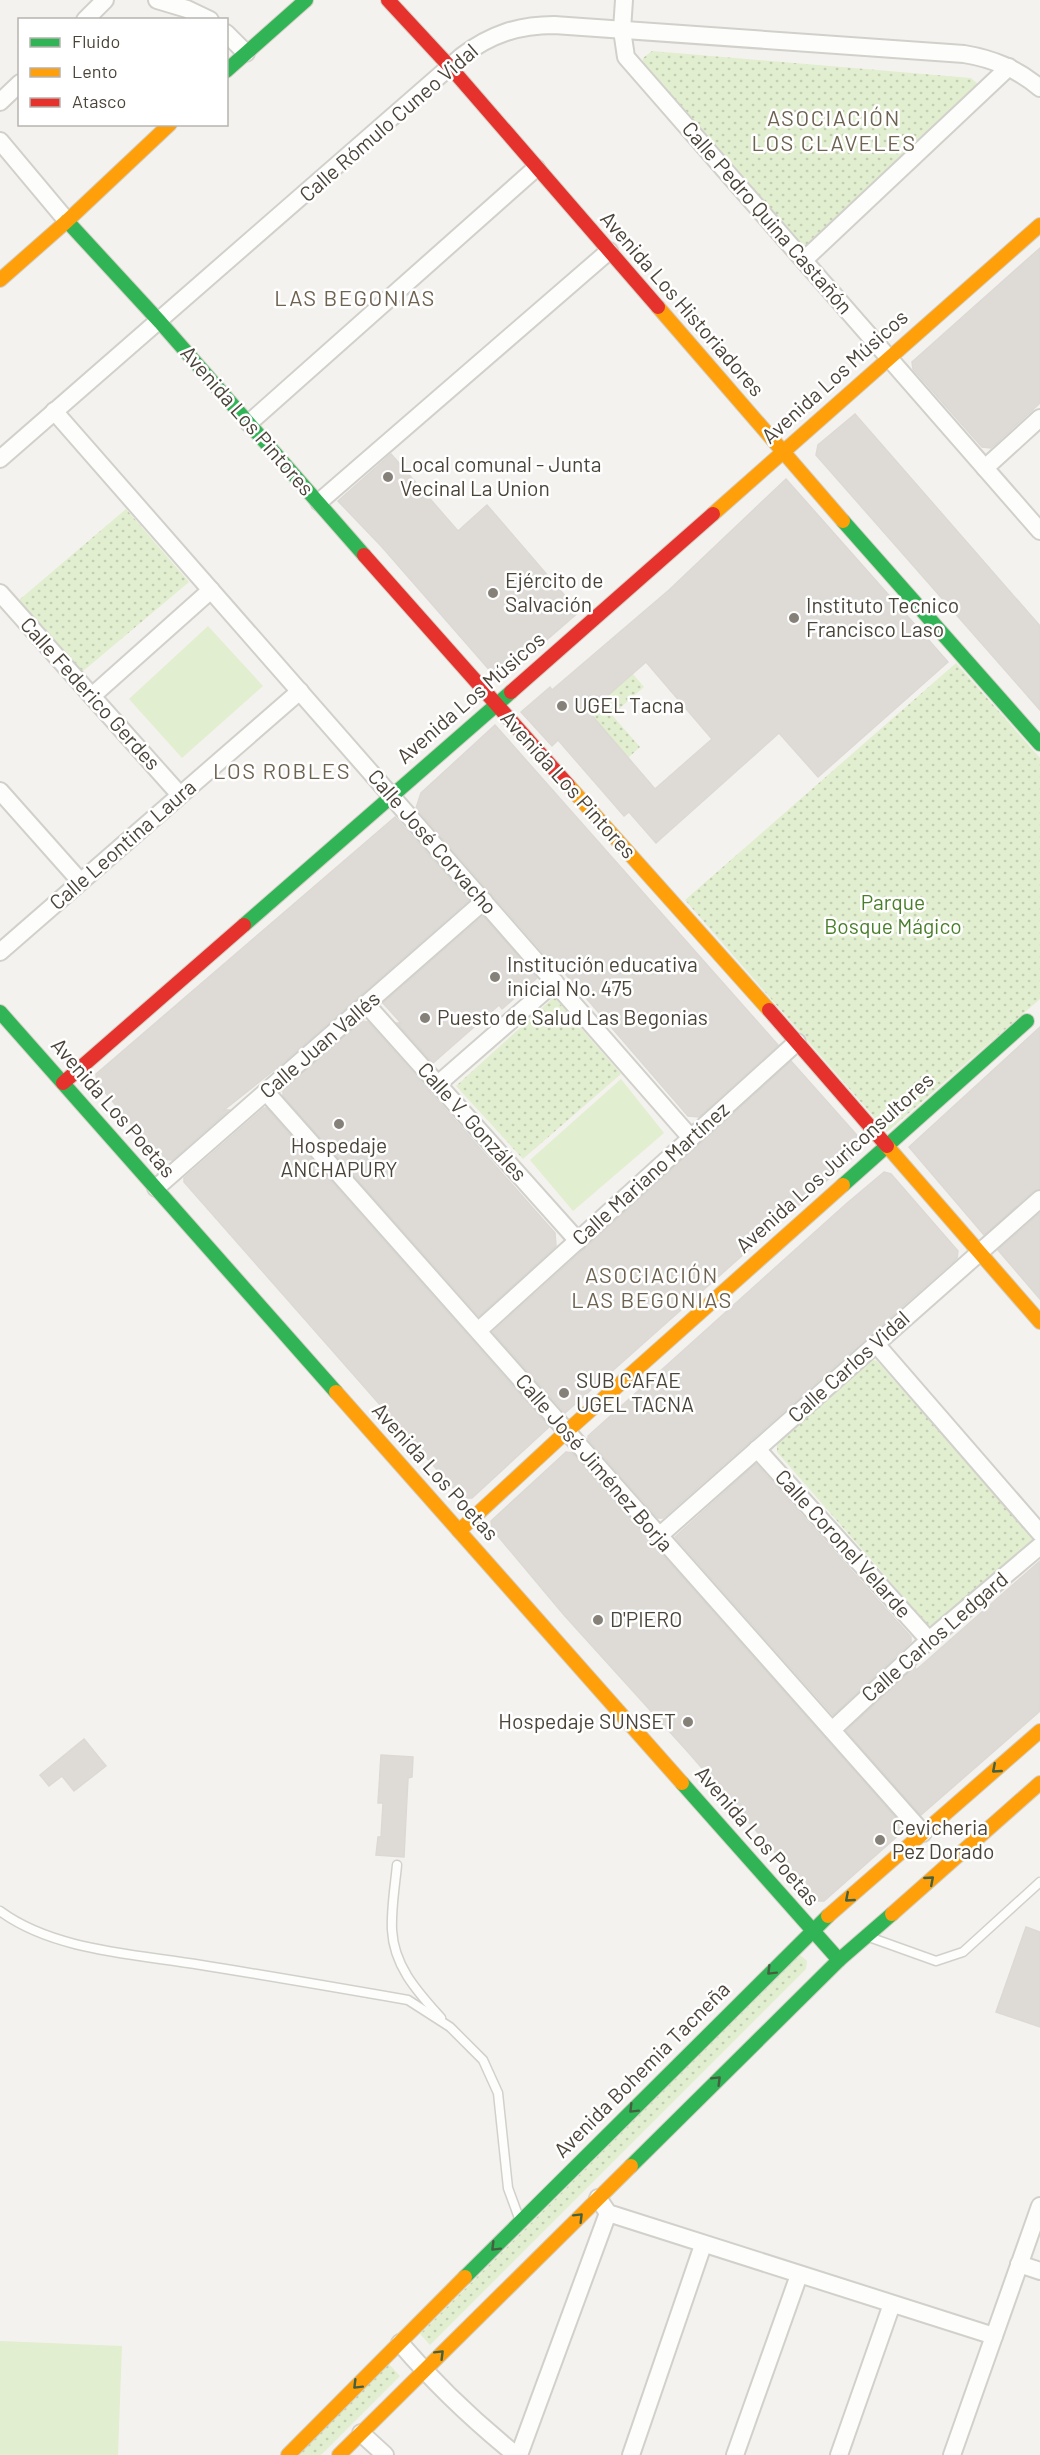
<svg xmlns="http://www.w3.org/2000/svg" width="1040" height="2455" viewBox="0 0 1040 2455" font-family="Barlow,sans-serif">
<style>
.green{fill:url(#green-dots)}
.pitch{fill:#e1eecf}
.building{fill:#dedbd6;stroke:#dcd9d4;stroke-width:1.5;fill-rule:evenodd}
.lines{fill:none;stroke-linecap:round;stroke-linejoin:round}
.lane-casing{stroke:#d2d0cb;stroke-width:11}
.street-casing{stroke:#d2d0cb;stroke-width:20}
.fast-casing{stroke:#d3cfc5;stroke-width:16}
.slow-casing{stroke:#d3cfc5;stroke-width:16}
.jam-casing{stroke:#d3cfc5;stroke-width:16}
.lane{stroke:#fdfdfc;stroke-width:8}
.street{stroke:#fdfdfc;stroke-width:16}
.fast{stroke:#30b455;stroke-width:14}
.slow{stroke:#ff9f0a;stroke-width:14}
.jam{stroke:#e5322d;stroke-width:14}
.oneway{stroke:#446040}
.poi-dot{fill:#868178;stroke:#fff;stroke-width:2}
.labels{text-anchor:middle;stroke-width:5;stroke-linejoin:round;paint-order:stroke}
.street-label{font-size:21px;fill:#4b4439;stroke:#fff}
.poi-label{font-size:21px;fill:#4b4439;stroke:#fff;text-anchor:start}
.park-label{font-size:21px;fill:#4a7f2a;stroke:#fff}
.neighbourhood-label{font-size:22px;letter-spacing:1.5px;fill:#6e6250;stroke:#fff}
</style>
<defs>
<pattern id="green-dots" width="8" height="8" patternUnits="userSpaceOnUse" patternTransform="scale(1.5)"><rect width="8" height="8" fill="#e1eecf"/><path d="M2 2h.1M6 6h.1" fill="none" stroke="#c3cdb2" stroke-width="1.8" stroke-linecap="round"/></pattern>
</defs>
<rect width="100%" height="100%" fill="#f4f2ee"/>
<g class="green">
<path d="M652,51L971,78L979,85L811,251L797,249L642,69L643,58Z"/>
<path d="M126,509L189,582L82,672L19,600Z"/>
<path d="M956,663L1040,758V999L887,1132L685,900Z"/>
<path d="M633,674L644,687L612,715L640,747L628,758L589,712Z"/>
<path d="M554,997L621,1074L523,1159L456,1086Z"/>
<path d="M870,1359L877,1361L1032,1535V1543L938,1625H928L777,1452V1442Z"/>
<path d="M800,1955L807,1961L806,1969L430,2345L420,2334Z"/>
<path d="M387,2362L400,2376L321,2455H295Z"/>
</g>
<g class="pitch">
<path d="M208,626L263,686L182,758L129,699Z"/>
<path d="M621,1079L664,1133L573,1211L530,1160Z"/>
<path d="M0,2341L122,2346L118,2455H0Z"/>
</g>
<g class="building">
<path d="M1040,248V403L991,448L982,447L913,369L912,362Z"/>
<path d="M855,414L1040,626V710L816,455L818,445Z"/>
<path d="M391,454L458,531L487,505L579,612L499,681L382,547L338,501Z"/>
<path d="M786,479L948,662L818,777L779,733L656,843L629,812L624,816L558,740L552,746L521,712L550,687L552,690L669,590ZM646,662L712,739L655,789L589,712Z"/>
<path d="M495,725L778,1045L699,1117L688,1116L555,962L553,964L416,808L421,793Z"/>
<path d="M395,817L469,900L283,1063L224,1110H229L172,1160L161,1159L97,1083L96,1074Z"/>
<path d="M483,916L537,978L502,1009L499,1005L433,1063L397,1023H401L383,1003Z"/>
<path d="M362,1021L368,1022L555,1233L556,1246L479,1316L283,1096V1090Z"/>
<path d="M1040,1027V1189L1033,1191L984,1235L909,1147Z"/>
<path d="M791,1061L863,1142L862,1149L565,1413L493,1332Z"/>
<path d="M264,1108H266L549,1427L472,1498H462L184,1182V1178Z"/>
<path d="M884,1172L891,1174L958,1251L957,1258L663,1518H658L588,1439V1436L846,1204Z"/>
<path d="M1040,1213V1299L998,1250Z"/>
<path d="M566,1452L572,1453L903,1826L902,1832L824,1901H817L688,1752L564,1615L492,1529L491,1521Z"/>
<path d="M756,1464L911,1637V1642L833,1715L675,1537Z"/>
<path d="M1040,1561V1711L921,1815L846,1731L915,1667L916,1670Z"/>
<path d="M84,1739L106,1766L74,1791L62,1776L49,1786L40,1775Z"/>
<path d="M381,1755L413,1757L412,1777L408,1778L404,1857L376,1855L378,1837H381L383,1803H378Z"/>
<path d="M1026,1927L1040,1932V2027L996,2012Z"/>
</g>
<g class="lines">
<g class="lane-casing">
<g id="lane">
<path d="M397,1865C395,1886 391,1909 392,1930C394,1967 418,1992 441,2018"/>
<path d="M0,1911C54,1951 136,1954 201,1965C270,1976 339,1988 408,2000L450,2027L483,2060L498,2093L508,2188L519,2218"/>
<path d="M869,1937L936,1961L963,1952L1040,1882"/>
</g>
</g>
<g class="street-casing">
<g id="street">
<path d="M157,0L187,9L210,20"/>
<path d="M624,0L622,30L626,57L1040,531"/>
<path d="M85,20L105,0"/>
<path d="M226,33L246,53"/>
<path d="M0,102L20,83"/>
<path d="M0,141L67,221"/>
<path d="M804,260L1009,67"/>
<path d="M54,411L691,1138"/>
<path d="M249,423L536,168"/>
<path d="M0,459L462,56C491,34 519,25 554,25L964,54C994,59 1017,69 1040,88"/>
<path d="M985,468L1040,418"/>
<path d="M319,502L609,251"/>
<path d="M0,593L180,795"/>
<path d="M92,696L211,590"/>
<path d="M0,791L80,881"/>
<path d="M0,952L300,691"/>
<path d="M366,1004L578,1241"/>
<path d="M438,1084L555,982"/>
<path d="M266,1092L923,1833"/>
<path d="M156,1188L484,901"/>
<path d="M479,1330L797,1042"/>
<path d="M876,1344L1040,1533"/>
<path d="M757,1449L929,1640"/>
<path d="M659,1536L1040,1199"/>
<path d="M832,1730L929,1640L1040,1546"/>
<path d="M598,2198L608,2213L994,2336"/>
<path d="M1019,2264L1040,2271"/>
<path d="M400,2343C435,2384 474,2421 516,2455"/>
<path d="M361,2433L385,2455"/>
<path d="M519,2455L608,2213"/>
<path d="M631,2455L703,2245"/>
<path d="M735,2455L799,2275"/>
<path d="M839,2455L892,2304"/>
<path d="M952,2455L1040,2206"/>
</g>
</g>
<g class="fast-casing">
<g id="fast">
<path d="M226,71L306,0"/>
<path d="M67,221L160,322L364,555"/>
<path d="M843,521L1040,744"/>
<path d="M244,925L511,692"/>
<path d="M0,1012L336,1392"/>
<path d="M843,1185L1027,1021"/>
<path d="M682,1783L839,1960"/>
<path d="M631,2166L839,1960L892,1914"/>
<path d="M465,2277L828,1916"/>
</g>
</g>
<g class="slow-casing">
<g id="slow">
<path d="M0,280L67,221L170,124"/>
<path d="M658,307L843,521"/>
<path d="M713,514L1040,225"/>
<path d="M568,785L769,1010"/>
<path d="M887,1146L1040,1322"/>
<path d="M336,1392L682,1783"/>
<path d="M459,1531L566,1432L843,1185"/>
<path d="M892,1914L1040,1783"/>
<path d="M828,1916L1040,1731"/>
<path d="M288,2455L465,2277"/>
<path d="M339,2455L631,2166"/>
</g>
</g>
<g class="jam-casing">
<g id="jam">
<path d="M388,0L451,68L658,307"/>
<path d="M364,555L568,785"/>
<path d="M511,692L713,514"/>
<path d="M769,1010L887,1146"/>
<path d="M63,1083L244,925"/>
</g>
</g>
<use href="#lane" class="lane"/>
<use href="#street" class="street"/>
<use href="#fast" class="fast"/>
<use href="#slow" class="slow"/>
<use href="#jam" class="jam"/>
</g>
<defs><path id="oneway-chevron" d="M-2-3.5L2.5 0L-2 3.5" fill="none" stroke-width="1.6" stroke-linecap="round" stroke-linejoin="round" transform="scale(1.5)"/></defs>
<g class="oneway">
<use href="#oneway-chevron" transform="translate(996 1769) rotate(139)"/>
<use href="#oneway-chevron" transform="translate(930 1880) rotate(-41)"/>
<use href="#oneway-chevron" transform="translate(849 1898) rotate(139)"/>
<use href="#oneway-chevron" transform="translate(771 1971) rotate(135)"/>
<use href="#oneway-chevron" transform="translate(717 2080) rotate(-45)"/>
<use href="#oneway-chevron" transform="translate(633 2109) rotate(135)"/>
<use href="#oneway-chevron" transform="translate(579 2217) rotate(-45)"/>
<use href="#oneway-chevron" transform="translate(495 2247) rotate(135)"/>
<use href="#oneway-chevron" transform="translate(440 2354) rotate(-45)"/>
<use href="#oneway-chevron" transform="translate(357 2385) rotate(135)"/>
</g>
<g class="poi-dot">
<circle cx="388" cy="477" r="6"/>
<circle cx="493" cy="593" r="6"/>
<circle cx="794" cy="618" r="6"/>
<circle cx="562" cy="706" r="6"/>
<circle cx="495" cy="977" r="6"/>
<circle cx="425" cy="1018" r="6"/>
<circle cx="339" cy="1124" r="6"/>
<circle cx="564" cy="1393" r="6"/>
<circle cx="598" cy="1620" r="6"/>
<circle cx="688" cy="1722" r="6"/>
<circle cx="880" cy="1840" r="6"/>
</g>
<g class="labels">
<g class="street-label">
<text transform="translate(389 123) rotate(-41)" y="7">Calle Rómulo Cuneo Vidal</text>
<text transform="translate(767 218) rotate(49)" y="7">Calle Pedro Quina Castañón</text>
<text transform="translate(682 304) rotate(49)" y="7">Avenida Los Historiadores</text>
<text transform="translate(835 377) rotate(-42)" y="7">Avenida Los Músicos</text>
<text transform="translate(247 421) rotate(49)" y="7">Avenida Los Pintores</text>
<text transform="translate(90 694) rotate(48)" y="7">Calle Federico Gerdes</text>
<text transform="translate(471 698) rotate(-41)" y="7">Avenida Los Músicos</text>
<text transform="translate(568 785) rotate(48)" y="7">Avenida Los Pintores</text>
<text transform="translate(432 842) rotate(49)" y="7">Calle José Corvacho</text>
<text transform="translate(123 845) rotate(-41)" y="7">Calle Leontina Laura</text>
<text transform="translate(320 1045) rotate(-41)" y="7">Calle Juan Vallés</text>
<text transform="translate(113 1108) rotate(49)" y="7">Avenida Los Poetas</text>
<text transform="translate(472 1122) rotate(48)" y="7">Calle V. Gonzáles</text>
<text transform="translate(835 1163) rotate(-42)" y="7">Avenida Los Juriconsultores</text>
<text transform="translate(651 1174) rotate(-42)" y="7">Calle Mariano Martínez</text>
<text transform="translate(849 1367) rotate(-42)" y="7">Calle Carlos Vidal</text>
<text transform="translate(594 1463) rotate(49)" y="7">Calle José Jiménez Borja</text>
<text transform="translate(435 1472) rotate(48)" y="7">Avenida Los Poetas</text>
<text transform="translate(843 1544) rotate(48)" y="7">Calle Coronel Velarde</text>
<text transform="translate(935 1637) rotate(-41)" y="7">Calle Carlos Ledgard</text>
<text transform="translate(757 1836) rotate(49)" y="7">Avenida Los Poetas</text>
<text transform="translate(642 2070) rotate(-45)" y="7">Avenida Bohemia Tacneña</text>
</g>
<g class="poi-label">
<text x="400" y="472">Local comunal - Junta<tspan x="400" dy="24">Vecinal La Union</tspan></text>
<text x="505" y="588">Ejército de<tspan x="505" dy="24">Salvación</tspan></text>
<text x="806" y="613">Instituto Tecnico<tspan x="806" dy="24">Francisco Laso</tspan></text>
<text x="574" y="713">UGEL Tacna</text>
<text x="507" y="972">Institución educativa<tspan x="507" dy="24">inicial No. 475</tspan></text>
<text x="437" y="1025">Puesto de Salud Las Begonias</text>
<text x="339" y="1153" text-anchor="middle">Hospedaje<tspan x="339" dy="24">ANCHAPURY</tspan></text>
<text x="576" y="1388">SUB CAFAE<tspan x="576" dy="24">UGEL TACNA</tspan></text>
<text x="610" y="1627">D'PIERO</text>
<text x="676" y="1729" text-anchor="end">Hospedaje SUNSET</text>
<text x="892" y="1835">Cevicheria<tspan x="892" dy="24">Pez Dorado</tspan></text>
</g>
<g class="park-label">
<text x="893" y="910">Parque<tspan x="893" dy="24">Bosque Mágico</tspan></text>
</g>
<g class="neighbourhood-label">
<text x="834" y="126">ASOCIACIÓN<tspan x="834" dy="25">LOS CLAVELES</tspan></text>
<text x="355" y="306">LAS BEGONIAS</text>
<text x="282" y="779">LOS ROBLES</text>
<text x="652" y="1283">ASOCIACIÓN<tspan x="652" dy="25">LAS BEGONIAS</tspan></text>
</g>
</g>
<rect x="18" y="18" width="210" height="108" fill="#ffffff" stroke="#b7b4b0" stroke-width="1.5"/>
<rect x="30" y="38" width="30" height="9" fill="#30b455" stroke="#b7b4b0" stroke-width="1.5"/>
<text x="72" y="48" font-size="18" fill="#4b4439">Fluido</text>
<rect x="30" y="68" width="30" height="9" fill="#ff9f0a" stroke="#b7b4b0" stroke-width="1.5"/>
<text x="72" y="78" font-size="18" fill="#4b4439">Lento</text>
<rect x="30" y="98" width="30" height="9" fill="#e5322d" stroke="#b7b4b0" stroke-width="1.5"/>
<text x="72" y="108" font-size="18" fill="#4b4439">Atasco</text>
</svg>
